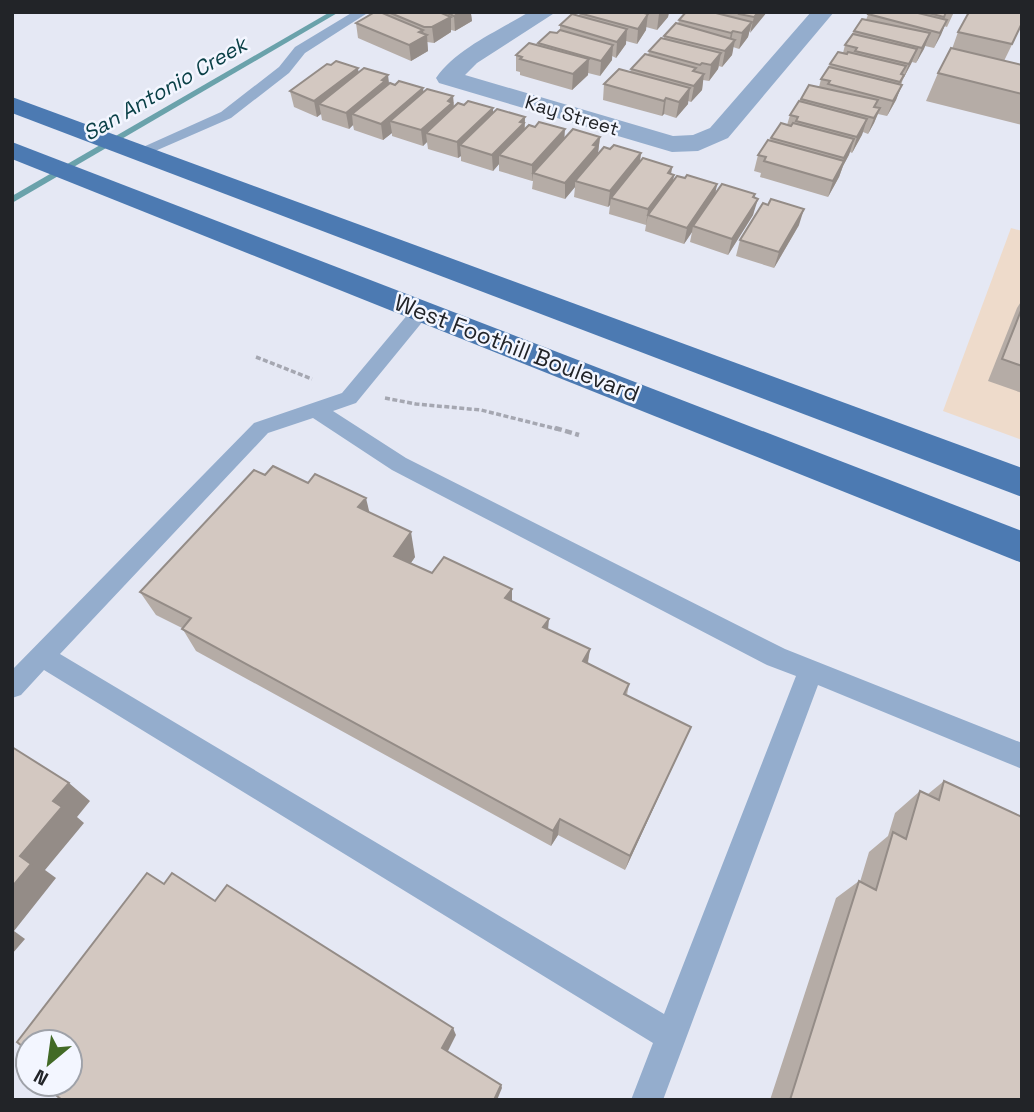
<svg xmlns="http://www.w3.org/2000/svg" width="1034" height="1112" viewBox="0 0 1034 1112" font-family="'Space Grotesk',sans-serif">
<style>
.commercial{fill:#eedbcb}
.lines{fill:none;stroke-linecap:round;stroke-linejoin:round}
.stream{fill:#6aa2ab;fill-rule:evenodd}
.path-far1{stroke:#a5a7b1;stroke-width:3.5;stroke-dasharray:5 2.5;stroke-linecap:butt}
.path{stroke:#a5a7b1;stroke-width:4.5;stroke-dasharray:7 3.5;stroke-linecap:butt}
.lane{fill:#94adcd;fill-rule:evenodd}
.street{fill:#94adcd;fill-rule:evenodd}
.primary{fill:#4c7ab2;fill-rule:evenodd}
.wall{fill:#b5aca6}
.shaded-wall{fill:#948c87}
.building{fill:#d3c8c1;stroke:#948c87;stroke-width:2}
.labels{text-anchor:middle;stroke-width:5;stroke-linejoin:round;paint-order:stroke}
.far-street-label{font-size:19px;fill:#222428;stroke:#f3f6ff}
.far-water-label{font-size:21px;font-style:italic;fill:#0a4047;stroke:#f3f6ff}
.street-label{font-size:23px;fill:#222428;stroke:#f3f6ff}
</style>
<rect width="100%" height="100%" fill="#e5e8f4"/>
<path class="commercial" d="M1011,228L1022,231V440L943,411Z"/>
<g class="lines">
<path class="stream" d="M330,12H339L12,203V196Z"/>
<g class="path-far1">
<path d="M256,357L312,379"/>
<path d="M385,398L416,404L481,410L561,430"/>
</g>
<path class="path" d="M555,428L579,435"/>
<g class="lane">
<path d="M353,12H369L305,53L289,73L231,118L146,155L140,157L132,152L221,112L279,67L295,47Z"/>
<path d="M421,305L428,307L430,311L428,315L356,403L333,411L406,458L785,649L1022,743V769L818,685L663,1100H631L653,1043L44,670L21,695L12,698V670L254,423L342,393L414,307ZM313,418L392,470L767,665L796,676L664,1014L60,654L268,433Z"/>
</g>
<path class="street" d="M529,12H556L477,63L465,75L673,136L693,135L710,128L811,12H834L728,138L698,151L672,152L439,83L436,78C457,48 498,31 529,12Z"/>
<g class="primary">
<path d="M12,97L1022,468V497L12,113Z"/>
<path d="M12,142L1022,531V563L12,159Z"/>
</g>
</g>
<g class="wall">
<path d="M384,12H474L471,14L472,21L455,31L451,30V32L434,43L427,42L428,51L411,61L358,38L356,23L384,14Z"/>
<path d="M580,12H669L668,17L657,30L646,27V30L637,44L626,41V44L616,58L612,56V60L600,76L588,73V75L572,90L520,75V72L516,71V55L538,45V43L557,33L560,30V25L579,16Z"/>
<path d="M690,12H767L749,32L748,37L739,49L733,47L732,55L722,67L719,66L718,69L709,81L703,80L702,90L691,102L688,101V104L676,118L664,114L662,116L603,100L604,84L630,72L631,69L648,55L649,51L664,38V36L678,24L679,20Z"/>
<path d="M869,12H954L947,27L944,26L934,48L925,46L916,63L912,62L903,79L896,100L887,116L878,114L874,123L868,134L863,132L852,153L850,152L843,166L839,177L828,197L760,177L761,173L754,171L758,155L770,140L771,138L787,125L790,115L801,99L819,87L821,79L828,68L830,64L843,53L845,45L854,31L866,20Z"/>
<path d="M1022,24L1004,61L1022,65V125L926,101L938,73L952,49L958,32Z"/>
<path d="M331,65L358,68V73L389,84L423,92L453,96L454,107L464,105L493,108V113L525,117V129L564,138L600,137L598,153L610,149L641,153L640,161L672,167L671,174L674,175L673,181L717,184L715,195L755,194L753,215L728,255L690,242L692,232L684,244L645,231L646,225L609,214L610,205L608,207L574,197L575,187L565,199L532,189L533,181H532L499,171V164L493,171L461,161V156L458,158L428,149L427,142L423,146L392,136V133L383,140L354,130L353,125L349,129L322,120L321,114L317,117L294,107L290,91Z"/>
<path d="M799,225L774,268L736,256L740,240Z"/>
<path d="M1022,300V393L988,381L1017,308Z"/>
<path d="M369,513L415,557L411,563L432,573L512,589V601L548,630L590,649L588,663L629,684L627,695L691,727L625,870L558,835L551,846L196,651L182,628L156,615L140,592Z"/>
<path d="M944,781L1022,1100H770L836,898L859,881L860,882L869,852L888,836L895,813L920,791L928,794Z"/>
</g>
<g class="shaded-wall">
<path d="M460,12H474L471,14L472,21L455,31L454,16Z"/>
<path d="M661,12H669L668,17L657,30L659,14Z"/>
<path d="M758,12H767L750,33L754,17Z"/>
<path d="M648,14L646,30L637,44L638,29Z"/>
<path d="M451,17V32L434,43L432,27Z"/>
<path d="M947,20L941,35L934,48L940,33Z"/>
<path d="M752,22L748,37L739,49L742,33Z"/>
<path d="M627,29L626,44L616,58L617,42Z"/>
<path d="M423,30L424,37L427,35L428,51L411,61L409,45L419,32Z"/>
<path d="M733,31L730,45L735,40L732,55L722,67L725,51L728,47L731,33Z"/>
<path d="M930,33L924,49L916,63L922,48Z"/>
<path d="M613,45L612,60L600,76L601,61Z"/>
<path d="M917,49L911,64L903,79L909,64Z"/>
<path d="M721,53L718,69L709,81L711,65Z"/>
<path d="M589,59L588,75L572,90L573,74Z"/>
<path d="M358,68L360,83L319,104L321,114L317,117L314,101Z"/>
<path d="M704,74L702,90L691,102L694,86Z"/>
<path d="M388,75L390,91L352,114L353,125L349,129L346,113Z"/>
<path d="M902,85L896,100L887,116L893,101Z"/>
<path d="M423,88L425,104L390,121L392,133L383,140L381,124Z"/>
<path d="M690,88L688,104L676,118L679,102Z"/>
<path d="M453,96L454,112L426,133L427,142L423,146L421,130Z"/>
<path d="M666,98L664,114L662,116L664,101Z"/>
<path d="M493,108V124L460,145L461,156L458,158L457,142Z"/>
<path d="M880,108L874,123L868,134L874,118Z"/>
<path d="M525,117L524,133L499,155V164L493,171L492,155Z"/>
<path d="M867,119L862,135L852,153L857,137Z"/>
<path d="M565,129L564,145L533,173L532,181V165Z"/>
<path d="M600,137L598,153L575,181V187L565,199V183Z"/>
<path d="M854,139L849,155L843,166L839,177L828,197L833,181L840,169L844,158Z"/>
<path d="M641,153L639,168L611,198L610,205L608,207L610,191Z"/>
<path d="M672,167L670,180L674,175L671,191L648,215L646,225L648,209Z"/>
<path d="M717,184L714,200L693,226L692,232L684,244L687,228Z"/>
<path d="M755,194L751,209L758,199L753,215L728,255L732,239Z"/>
<path d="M804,209L799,225L774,268L779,252Z"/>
<path d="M366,498L372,523L358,507Z"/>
<path d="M411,532L415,557L399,580L394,556Z"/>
<path d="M512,589V612L505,598Z"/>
<path d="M549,619L547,641L543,627Z"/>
<path d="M590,649L586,671L583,661Z"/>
<path d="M691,727L682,746L625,870L630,856Z"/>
<path d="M69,783L90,801L77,817L84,823L45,870L56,878L14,931L25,939L12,954V887L20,856L53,801Z"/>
<path d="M560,819L558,835L551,846L553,831Z"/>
<path d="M453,1028L456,1035L447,1053L442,1048Z"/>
<path d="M501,1085L502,1088L497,1100H494Z"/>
</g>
<g class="building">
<path d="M375,12H380L423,30L419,32L427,35L409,45L356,23Z"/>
<path d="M388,12H439L451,17L432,27H424Z"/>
<path d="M445,12H460L454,16Z"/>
<path d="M580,12H640L648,14L638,29L579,13Z"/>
<path d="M686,12H712L752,22L742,33L733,31L731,33L679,20Z"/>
<path d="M740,12H758L754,17L739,14Z"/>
<path d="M869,12H914L947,20L940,33L868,14Z"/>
<path d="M925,12H946L944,17Z"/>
<path d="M969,12H1022V23L1012,44L958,32Z"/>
<path d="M572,14L627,29L617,42L560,25Z"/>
<path d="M862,19L930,33L922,48L854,31Z"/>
<path d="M676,23L735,40L725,51L664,36Z"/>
<path d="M560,30L613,45L601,61L538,43L550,32L557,33Z"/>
<path d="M853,34L917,49L909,64L855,51L857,48L845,45Z"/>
<path d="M661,38L721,53L711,65L702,63L700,65L649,51Z"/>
<path d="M529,43L589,59L573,74L520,59L522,57L516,55Z"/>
<path d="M951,48L1022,65V94L938,73Z"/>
<path d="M838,52L847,54L848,52L906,66L901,74L904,75L900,82L830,64Z"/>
<path d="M645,54L696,68L693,71L704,74L694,86L631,69Z"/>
<path d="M336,61L358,68L314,101L290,91L327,64L331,65Z"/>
<path d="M829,67L902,85L893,101L828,84L830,81L821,79Z"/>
<path d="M364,68L388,75L382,80L385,81L346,113L319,104Z"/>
<path d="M619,69L690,88L679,102L666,98L664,101L604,84Z"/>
<path d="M399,81L423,88L381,124L352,114L390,83L395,85Z"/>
<path d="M809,85L878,100L874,107L880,108L874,118L801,99Z"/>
<path d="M427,89L453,96L448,101L452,103L421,130L390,121Z"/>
<path d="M468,101L493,108L457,142L426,133L458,103L464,105Z"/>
<path d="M799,101L867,119L857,137L796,121L798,117L790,115Z"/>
<path d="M497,109L525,117L520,122L524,123L492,155L460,145Z"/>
<path d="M539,122L565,129L532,165L499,155L529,125L535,127Z"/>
<path d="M781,123L791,126L793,123L854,139L844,158L771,138Z"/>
<path d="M573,129L600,137L593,145L597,146L565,183L533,173Z"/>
<path d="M768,140L844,161L833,181L764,161L766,157L758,155Z"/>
<path d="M614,145L641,153L610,191L575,181L604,147L610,149Z"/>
<path d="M643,158L672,167L668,173L674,175L648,209L611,198Z"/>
<path d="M687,175L717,184L687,228L648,215L677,176L685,178Z"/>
<path d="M722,184L755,194L753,197L758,199L732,239L693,226Z"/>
<path d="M771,199L804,209L779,252L740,240L763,203L768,205Z"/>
<path d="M1022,308V366L1002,359Z"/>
<path d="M273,466L308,483L315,474L366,498L358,507L411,532L394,556L432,573L444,557L512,589L505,598L549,619L543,627L590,649L583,661L629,684L624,694L691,727L630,856L560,819L553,831L182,629L191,618L140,592L254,470L265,475Z"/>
<path d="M12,747L69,783L53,801L62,807L20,856L31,864L12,887Z"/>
<path d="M944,781L1022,817V1100H790L859,881L876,890L893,832L906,839L920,791L939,800Z"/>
<path d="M147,873L164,884L172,873L215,901L227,885L453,1028L442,1048L501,1085L494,1100H62L42,1084H70V1042H28V1051L17,1042Z"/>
</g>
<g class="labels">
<g class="far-street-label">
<text transform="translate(572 115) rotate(17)" y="7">Kay Street</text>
</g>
<g class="far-water-label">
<text transform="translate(165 89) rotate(-30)" y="7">San Antonio Creek</text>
</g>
<g class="street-label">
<text transform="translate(517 348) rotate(21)" y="8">West Foothill Boulevard</text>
</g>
</g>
<rect width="1034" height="1112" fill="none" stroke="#222428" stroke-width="28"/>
<g transform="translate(49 1063) rotate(209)"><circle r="33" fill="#f3f6ff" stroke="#9fa2a9" stroke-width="2"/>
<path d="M0-5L12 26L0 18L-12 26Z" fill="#426a26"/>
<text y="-10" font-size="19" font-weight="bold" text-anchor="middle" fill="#222428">N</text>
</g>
</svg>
